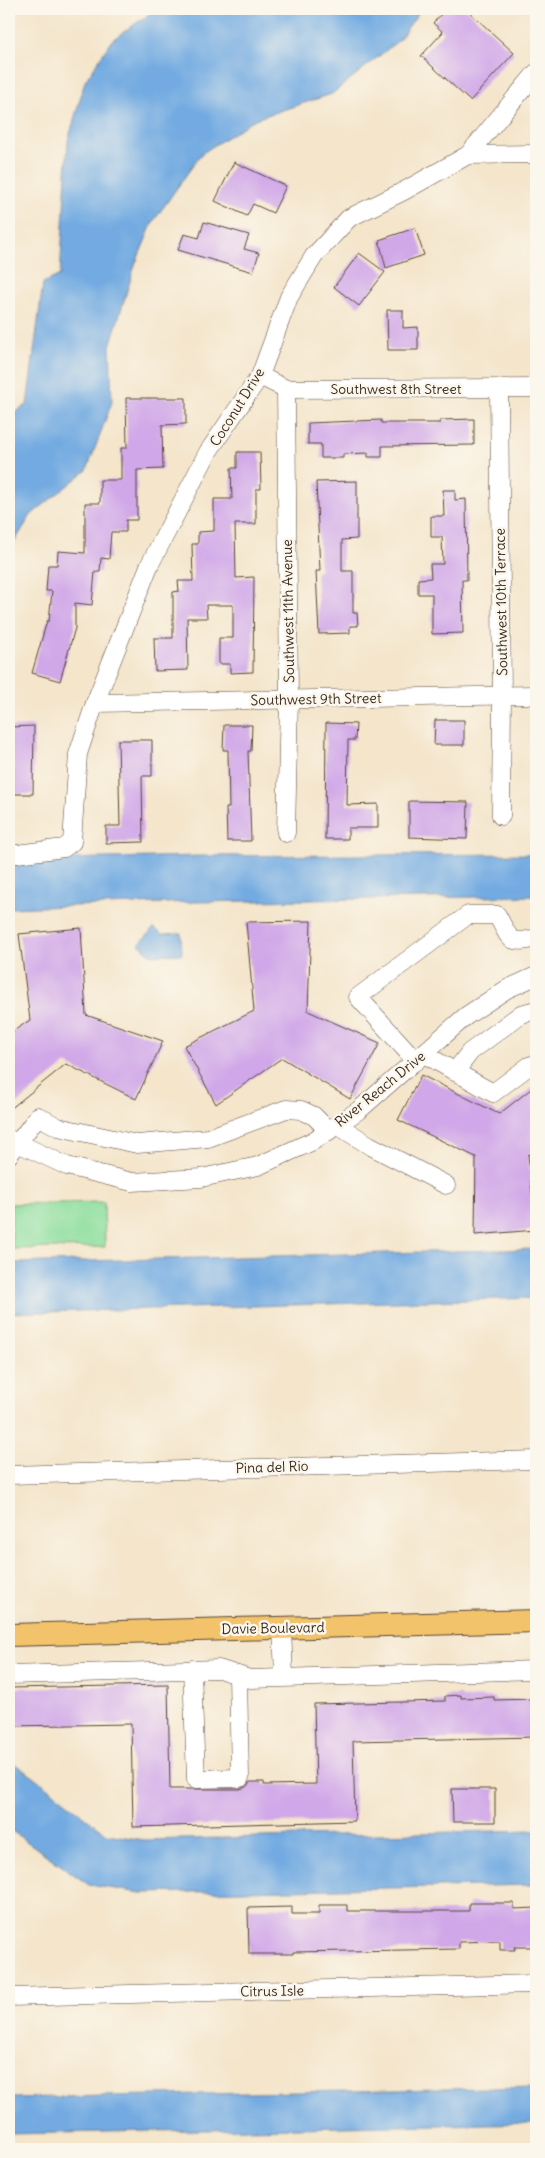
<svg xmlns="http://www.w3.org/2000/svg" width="545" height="2158" viewBox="0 0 545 2158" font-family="Delius,sans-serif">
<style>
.green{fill:#8dde9f;stroke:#64845e}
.water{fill:#72aae1;stroke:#566a80}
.building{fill:#d0a7e8}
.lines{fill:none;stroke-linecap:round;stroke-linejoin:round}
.minor-casing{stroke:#574638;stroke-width:19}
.major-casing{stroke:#574638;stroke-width:24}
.minor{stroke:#fff;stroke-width:18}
.major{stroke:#f2c36a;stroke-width:22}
.labels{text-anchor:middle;stroke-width:5;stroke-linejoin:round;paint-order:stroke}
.street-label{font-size:14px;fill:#3b2a1e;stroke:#fbf7ec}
</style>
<rect width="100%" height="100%" fill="#fbf7ec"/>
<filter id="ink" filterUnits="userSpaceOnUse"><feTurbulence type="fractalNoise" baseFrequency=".02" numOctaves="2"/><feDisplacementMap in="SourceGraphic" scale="10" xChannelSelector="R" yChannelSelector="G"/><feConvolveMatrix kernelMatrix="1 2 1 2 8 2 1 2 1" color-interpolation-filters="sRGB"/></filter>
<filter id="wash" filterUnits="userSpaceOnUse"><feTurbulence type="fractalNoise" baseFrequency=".0096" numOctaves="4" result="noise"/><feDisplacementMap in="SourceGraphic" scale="20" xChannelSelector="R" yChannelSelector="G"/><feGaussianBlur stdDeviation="1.12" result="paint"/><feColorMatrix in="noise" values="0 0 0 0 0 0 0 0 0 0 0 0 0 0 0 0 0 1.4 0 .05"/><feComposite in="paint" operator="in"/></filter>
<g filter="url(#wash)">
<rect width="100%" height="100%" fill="#f4e5cb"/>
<path class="green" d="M104,1202L105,1247L12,1249L11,1204Z"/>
<g class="water">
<path d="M179,9H421L399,40L332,94L255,119L201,154L153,222L135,265L110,346L112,402L87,470L31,515L9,551V416L27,405L43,283L60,275L68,141L85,81L112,40L151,13Z"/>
<path d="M536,854V896L197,902L9,908V860L202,856Z"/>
<path d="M154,928L162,934L181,933L182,954L151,955L139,944Z"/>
<path d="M536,1249V1298L9,1313V1263Z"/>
<path d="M9,1760L41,1782L107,1834L144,1840L536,1830V1885L141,1893L89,1885L9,1829Z"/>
<path d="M536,2087V2123L9,2134V2098Z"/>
</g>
<g id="blocks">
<g class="building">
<path d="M446,9H466L514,53L470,101L421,56L443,32L433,23Z"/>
<path d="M234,162L286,186L273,213L253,204L247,216L215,201Z"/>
<path d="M204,222L249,235L244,249L259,253L253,272L178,250L184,234L199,238Z"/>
<path d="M415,228L424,255L386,268L379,240Z"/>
<path d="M359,253L385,272L359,306L334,287Z"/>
<path d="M387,310H403V328L418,327V350H388Z"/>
<path d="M126,398H186V424L162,425L163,469L137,470V520H126V532H111L109,559L101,558L100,572H95L92,605L75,603V628L60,681L32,673L47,621H49L52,591H46L48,565H57L58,551L85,553V503H100V480H121V448H127Z"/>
<path d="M474,419V445L382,446V457H368V453L343,454V458H321V444H308V423L381,420V423H440V420Z"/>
<path d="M237,452H260L261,489H256V524H235L236,578L254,577L253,672L230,673V664H219V638H233V605H206L207,618H187L188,670L155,671L154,638H173V592L179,591L178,581H193L192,544H198V532L214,531V499H232L231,468H237Z"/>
<path d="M357,481V539L342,540V571H353V613H357L358,626H350V633L319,634L316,571H320L316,482Z"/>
<path d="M443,490H455V500L466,499L467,580H462L463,633L432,634V594H418V579L431,578L430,564H443L442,537H431V516H444Z"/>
<path d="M435,720H464V745H434Z"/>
<path d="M326,723L356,724L355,740H348L347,805L378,804V828H348V839H325Z"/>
<path d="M224,725H252L251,751H248L251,841H227L226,808H229L228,750H223Z"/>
<path d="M34,726L33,794H9V727Z"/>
<path d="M118,740H152V776H142L143,842L106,843V826H120Z"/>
<path d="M409,801L468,802L467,839L409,837Z"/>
<path d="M311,921L308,1011L380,1043L350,1099L282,1058L216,1104L184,1046L254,1011L246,922Z"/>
<path d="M81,928L86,1015L163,1041L136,1099L66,1064L9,1110V1034L30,1020L19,934Z"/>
<path d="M421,1075L499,1114L536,1085V1150L528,1155L536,1230L475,1235L476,1157L398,1120Z"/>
<path d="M168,1685L170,1789H240L246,1787L250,1782H264V1785L316,1784L314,1704L445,1701V1696L461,1695V1698L494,1697V1700L536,1699V1737L353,1741L355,1821L133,1827L131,1724L9,1726V1688Z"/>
<path d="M452,1789H495V1822H453Z"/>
<path d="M469,1903H514V1909L536,1908V1947H514L515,1950H500V1941L459,1942V1949L293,1952V1954H249L248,1908L292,1907V1914H319V1905H347V1911H469Z"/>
</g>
</g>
</g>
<g filter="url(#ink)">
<use href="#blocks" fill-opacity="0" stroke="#574638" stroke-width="1"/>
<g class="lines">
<g class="minor-casing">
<g id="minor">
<path d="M468,155L536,154"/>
<path d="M260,376L286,389L536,388"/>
<path d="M499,388L502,696L501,816"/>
<path d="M286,389L289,699L286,833"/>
<path d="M95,703L536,695"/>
<path d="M9,855L64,848L72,842L78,754L95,703L149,566L208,452L260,376L289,297L314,256L349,218L404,191L468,155L536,73"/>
<path d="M424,1054L493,1093L529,1066L536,1064"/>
<path d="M416,1061L358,997L468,915H497C510,938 508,946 536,938"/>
<path d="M455,1072L470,1052L521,1014L536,1010"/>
<path d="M337,1125L369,1145L446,1185"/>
<path d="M9,1139L67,1166L132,1182L201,1178L258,1166L313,1141L337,1125L359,1110L466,1016L507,989L536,976"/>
<path d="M9,1155L38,1116L58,1127L137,1144L208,1138L286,1109L301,1110L314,1116L329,1131"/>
<path d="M9,1475L536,1460"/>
<path d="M282,1628L284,1676"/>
<path d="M192,1669L196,1779L240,1778L238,1675"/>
<path d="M9,1675L219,1669L250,1679L536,1670"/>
<path d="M9,1997L536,1984"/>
</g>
</g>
<g class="major-casing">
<path id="major" d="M9,1635L536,1621"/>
</g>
<use href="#minor" class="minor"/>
<use href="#major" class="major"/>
</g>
</g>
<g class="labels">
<g class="street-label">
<text x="396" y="394">Southwest 8th Street</text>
<text transform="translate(237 407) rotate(-58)" y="5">Coconut Drive</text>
<text transform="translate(501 602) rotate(-91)" y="5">Southwest 10th Terrace</text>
<text transform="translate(288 611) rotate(-91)" y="5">Southwest 11th Avenue</text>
<text transform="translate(316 699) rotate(-1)" y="5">Southwest 9th Street</text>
<text transform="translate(380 1089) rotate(-39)" y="5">River Reach Drive</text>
<text transform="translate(272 1467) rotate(-2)" y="5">Pina del Rio</text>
<text transform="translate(273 1628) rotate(-1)" y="5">Davie Boulevard</text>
<text transform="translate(272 1991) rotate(-1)" y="5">Citrus Isle</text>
</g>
</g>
<rect width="545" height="2158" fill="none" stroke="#fbf7ec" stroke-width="30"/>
</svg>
